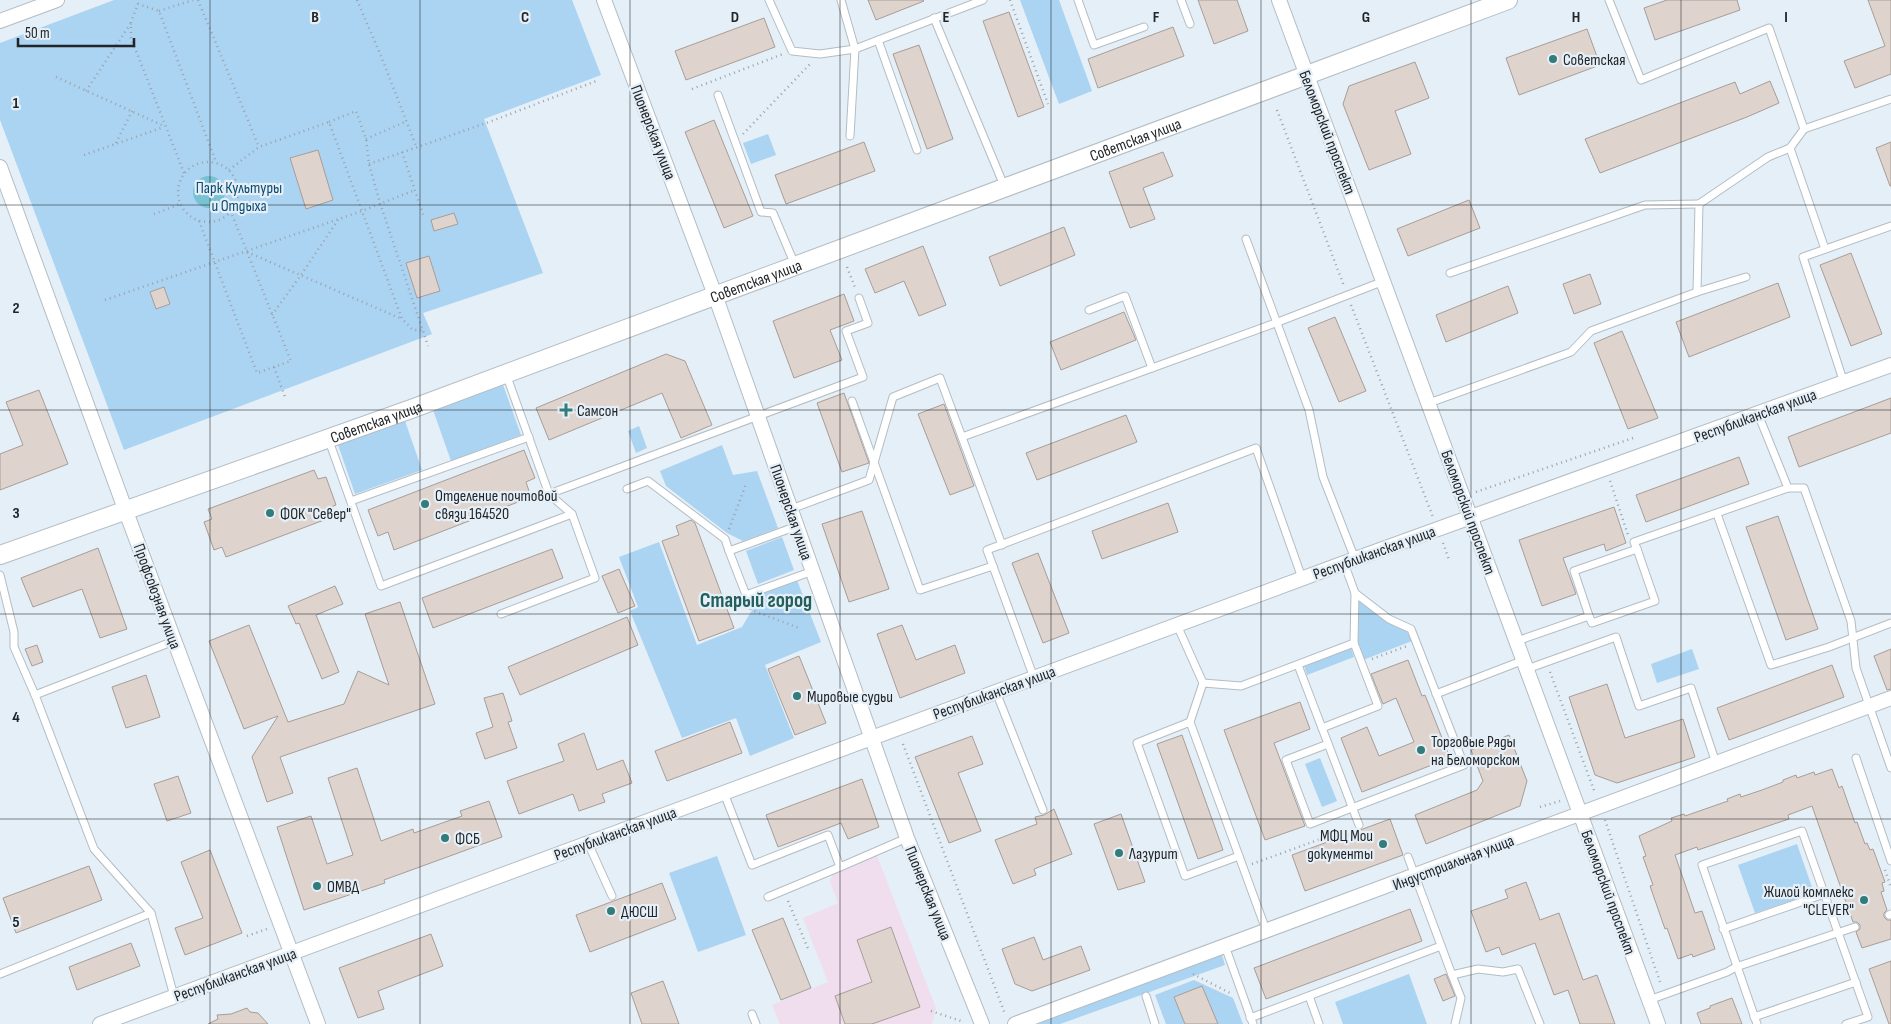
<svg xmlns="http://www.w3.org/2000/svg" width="1891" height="1024" viewBox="0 0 1891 1024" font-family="'Sofia Sans Condensed',sans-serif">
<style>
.education{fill:#f0ddee}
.green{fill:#abd3f2}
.water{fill:#77c2d3}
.building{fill:#ded3cd;stroke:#a89d97}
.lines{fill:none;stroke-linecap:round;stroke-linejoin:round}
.service-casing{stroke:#b3bdc4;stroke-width:9}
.minor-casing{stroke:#b3bdc4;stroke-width:16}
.tertiary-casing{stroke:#b3bdc4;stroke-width:20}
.path{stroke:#9ba2a9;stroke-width:2.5;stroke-dasharray:1 4;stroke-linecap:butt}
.service{stroke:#fff;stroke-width:7}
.minor{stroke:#fff;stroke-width:14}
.tertiary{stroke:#fff;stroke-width:18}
.grid{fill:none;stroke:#222528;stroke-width:1;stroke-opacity:0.55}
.poi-dot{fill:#337c79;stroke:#e5eff7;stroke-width:2}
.labels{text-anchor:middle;stroke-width:4.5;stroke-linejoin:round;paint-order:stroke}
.poi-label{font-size:16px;fill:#222528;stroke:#e5eff7;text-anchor:start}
.street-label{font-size:16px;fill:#222528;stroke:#e5eff7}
.park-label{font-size:16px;fill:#0b4b70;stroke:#e5eff7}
.district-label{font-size:21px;font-weight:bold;fill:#255f5d;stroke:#e5eff7}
.grid-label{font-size:16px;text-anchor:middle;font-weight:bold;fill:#222528;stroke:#e5eff7;stroke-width:4.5;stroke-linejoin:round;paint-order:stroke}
</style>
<rect width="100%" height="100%" fill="#e5eff7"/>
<path class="education" d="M877,856L936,1008L932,1024H780L772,1005L828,982L803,918L838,903L830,881L834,872Z"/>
<g class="green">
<path d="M114,0H572L601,75L484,119L543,273L423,313L432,334L124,450L0,120V43Z"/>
<path d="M1020,0H1059L1092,91L1059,104Z"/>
<path d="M768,134L776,155L751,164L743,143Z"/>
<path d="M502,382L521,435L451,461L432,407Z"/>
<path d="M404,418L422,470L355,494L337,442Z"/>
<path d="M639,426L647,448L636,453L628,431Z"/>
<path d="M722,445L733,475L757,471L778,528L743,541L727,533L666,486L660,471Z"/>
<path d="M782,537L794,570L758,584L746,551Z"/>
<path d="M659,542L697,645L742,627L762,593L797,580L821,642L765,665L794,738L750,756L736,718L682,738L630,611L638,607L619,557Z"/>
<path d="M1357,598L1406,630L1412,641L1363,660L1356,642Z"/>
<path d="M1351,648L1354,657L1307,675L1304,666Z"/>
<path d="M1692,649L1699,669L1657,683L1651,664Z"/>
<path d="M1320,758L1337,801L1322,807L1305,764Z"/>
<path d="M1797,844L1814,893L1755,913L1738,865Z"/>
<path d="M717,856L746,935L698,952L669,873Z"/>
<path d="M1222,955L1225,965L1060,1024H1037Z"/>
<path d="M1409,974L1427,1024H1343L1335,1002Z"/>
<path d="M1194,980L1233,998L1243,1024H1166L1155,995Z"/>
</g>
<circle class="water" cx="209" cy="192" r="16"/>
<g class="building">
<path d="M868,0H923L924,1L876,20Z"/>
<path d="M1198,0H1237L1248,31L1214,44Z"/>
<path d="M1667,0H1737L1740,10L1655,40L1644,8Z"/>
<path d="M1868,0H1891V74L1855,88L1844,61L1885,46Z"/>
<path d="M1009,12L1044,107L1018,117L983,21Z"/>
<path d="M764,18L775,47L686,80L675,51Z"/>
<path d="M1173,27L1184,56L1098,88L1088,59Z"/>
<path d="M1587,29L1600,65L1519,95L1506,58Z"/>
<path d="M919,45L953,139L927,149L893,54Z"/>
<path d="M1415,62L1429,98L1395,111L1411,154L1369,170L1343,104L1349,86Z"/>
<path d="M1770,81L1779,103L1747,117L1600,173L1585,139L1735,82L1740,94Z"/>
<path d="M714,120L753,216L724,228L685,132Z"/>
<path d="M864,142L875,171L786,204L775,175Z"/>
<path d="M1891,142V186H1890L1876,148Z"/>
<path d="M318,150L333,200L306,209L290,158Z"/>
<path d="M1163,152L1173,176L1143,188L1155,219L1130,228L1109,172Z"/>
<path d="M1469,200L1480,228L1408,256L1397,229Z"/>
<path d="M454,213L458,224L434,231L431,220Z"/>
<path d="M1064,227L1075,255L1000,286L989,257Z"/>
<path d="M923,246L946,305L919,316L904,281L875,293L865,269Z"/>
<path d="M1851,253L1882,334L1851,346L1820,265Z"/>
<path d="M429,256L440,291L417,298L406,263Z"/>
<path d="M1590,274L1601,304L1574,314L1563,284Z"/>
<path d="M1778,283L1790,317L1689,357L1676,322Z"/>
<path d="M1508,286L1518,313L1446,342L1436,315Z"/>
<path d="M164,287L170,304L156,309L150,292Z"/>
<path d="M844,294L854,321L830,330L842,360L794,378L773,321Z"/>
<path d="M1124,312L1136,340L1061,370L1050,342Z"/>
<path d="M1335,317L1366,391L1339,402L1308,328Z"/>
<path d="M1622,331L1658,418L1628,429L1594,343Z"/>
<path d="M666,354L685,361L712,425L681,438L662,393L549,440L536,408Z"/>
<path d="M39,390L68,464L0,490V454L23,445L6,402Z"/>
<path d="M844,393L869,463L842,472L817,403Z"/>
<path d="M1891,398V433L1799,467L1788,437Z"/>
<path d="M944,404L974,486L950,495L918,414Z"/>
<path d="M1126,415L1137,442L1037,480L1026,453Z"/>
<path d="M524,450L535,478L526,482L531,497L394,550L388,532L378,536L368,510Z"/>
<path d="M1739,457L1749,484L1646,522L1636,495Z"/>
<path d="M314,470L318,479L326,477L336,505L328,508L332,517L226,557L222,547L214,550L204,522L212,519L208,509Z"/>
<path d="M1168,503L1178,532L1102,559L1092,531Z"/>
<path d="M1614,507L1626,543L1606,551L1604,544L1563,558L1576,594L1542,606L1519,540Z"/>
<path d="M862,511L889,589L849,602L822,524Z"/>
<path d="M1778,516L1818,629L1786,640L1746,527Z"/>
<path d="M691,520L695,523L734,628L699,641L662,541L679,535L676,526Z"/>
<path d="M98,548L127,629L100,638L82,589L33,607L21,578Z"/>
<path d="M552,549L563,578L433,628L422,598Z"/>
<path d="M1038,553L1069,633L1043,643L1012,563Z"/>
<path d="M619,569L635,606L618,613L602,576Z"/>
<path d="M335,586L343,604L316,615L339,672L322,679L299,623L296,624L288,606Z"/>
<path d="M400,602L435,704L280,757L293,793L267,802L252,757L278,716L244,729L209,641L249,625L288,722L344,704L358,671L389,685L365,614Z"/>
<path d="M627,617L638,645L520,695L508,667Z"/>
<path d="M902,625L916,660L955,645L965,673L900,698L877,634Z"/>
<path d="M37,645L43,662L32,666L25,649Z"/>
<path d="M1891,649V689L1887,690L1874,656Z"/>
<path d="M799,656L826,723L795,735L768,669Z"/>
<path d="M1408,660L1422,696L1425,695L1450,758L1362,792L1341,738L1367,727L1379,756L1414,742L1396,698L1383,704L1371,674Z"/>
<path d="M1832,665L1844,697L1729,740L1717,708Z"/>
<path d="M146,675L160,717L126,728L112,687Z"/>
<path d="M1607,684L1625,738L1683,719L1695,757L1617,783L1595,775L1569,697Z"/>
<path d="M503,693L512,721L508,722L517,748L485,759L476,733L493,727L484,698Z"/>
<path d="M1300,702L1310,729L1274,743L1305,826L1265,840L1224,730Z"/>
<path d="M730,722L742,753L667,781L655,751Z"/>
<path d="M584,733L597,770L623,760L632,783L602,794L605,802L579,811L573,794L519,814L507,781L564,761L558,744Z"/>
<path d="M1182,735L1223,850L1198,859L1157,744Z"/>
<path d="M1509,735L1527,781L1520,806L1426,844L1415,815L1477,790L1483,781L1471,750Z"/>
<path d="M972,736L983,764L958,773L981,831L949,843L915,757Z"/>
<path d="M357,768L381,841L413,829L414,833L462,816L460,811L489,801L502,837L384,880L385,883L304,910L277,827L311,816L327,864L353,855L328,778Z"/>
<path d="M1832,769L1839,788L1842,786L1855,823L1857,822L1865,844L1867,843L1870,850L1873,849L1885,882L1882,883L1884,891L1881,892L1887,910L1884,913V917L1887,920H1891V939L1862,948L1856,932L1860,929V925L1857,922H1853L1812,806L1788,815L1789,819L1771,825L1698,850L1697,847L1675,855L1695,913L1702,911L1715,949L1693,957L1692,954L1678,959L1667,928L1665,929L1650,886L1653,885L1643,857L1646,856L1639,836L1672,821L1671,818L1684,814L1685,816L1728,801L1727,799L1740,794L1741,797L1762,790L1783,782V780L1796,775L1797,778L1814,772L1815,775Z"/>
<path d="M178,776L191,813L167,821L154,784Z"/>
<path d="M862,779L879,827L848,839L841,823L778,847L766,815Z"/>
<path d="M1054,809L1072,854L1034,869L1036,875L1013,884L995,840L1037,824L1035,817L1044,815Z"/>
<path d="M1121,814L1145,882L1118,890L1094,824Z"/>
<path d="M1390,819L1403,855L1305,891L1292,855Z"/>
<path d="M210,850L242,933L185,955L175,928L203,918L181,862Z"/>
<path d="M89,866L102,900L16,933L3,898Z"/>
<path d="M1526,882L1540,920L1559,913L1583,980L1597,975L1615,1024H1580L1568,990L1554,995L1535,943L1502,955L1499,947L1486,952L1471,911L1508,898L1505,890Z"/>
<path d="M662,883L676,919L590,952L576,915Z"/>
<path d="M1410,909L1422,941L1266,999L1254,968Z"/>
<path d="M783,918L811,988L781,1000L752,930Z"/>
<path d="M891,927L920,1007L872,1024H845L835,996L872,982L857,940Z"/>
<path d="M431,934L443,966L378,991L384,1009L358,1018L339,968Z"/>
<path d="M1034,937L1043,960L1081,946L1090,970L1032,991L1015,984L1002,949Z"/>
<path d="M131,943L140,966L77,990L69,967Z"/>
<path d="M1891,961V1024H1889L1869,969Z"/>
<path d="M1446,974L1455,996L1443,1001L1434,979Z"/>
<path d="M663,981L679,1024H642L631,993Z"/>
<path d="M1202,986L1218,1024H1185L1174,997Z"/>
<path d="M1732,998L1742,1024H1701L1697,1013L1710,1008V1006Z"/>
<path d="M247,1008L250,1012L258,1013L268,1024H208L218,1019L217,1015L231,1014Z"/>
</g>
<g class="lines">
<g class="service-casing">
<g id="service">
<path d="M769,0L792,51L820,54L855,49L850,136"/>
<path d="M841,0L855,49L983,0"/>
<path d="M1078,0L1094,45L1144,27"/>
<path d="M1181,0L1190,24"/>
<path d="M1609,0L1641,80L1769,28L1804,129"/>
<path d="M934,18L1005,188"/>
<path d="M878,40L917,150"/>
<path d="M718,95L761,212L773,213L795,265"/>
<path d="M1790,148L1825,249"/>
<path d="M1246,239L1309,410L1323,477L1355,559"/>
<path d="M1450,273L1645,205L1699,204"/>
<path d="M1697,292L1699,204L1768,157L1790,148L1804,129L1891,99"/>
<path d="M1089,310L1125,296L1152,368L1278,322L1384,281"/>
<path d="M1844,383L1803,257L1891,226"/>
<path d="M852,401L920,590L993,566"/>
<path d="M1429,403L1571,352L1591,331L1697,292L1746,277"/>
<path d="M1758,414L1788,488H1804L1851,621L1856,668L1891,768"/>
<path d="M962,437L1152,368"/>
<path d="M328,438L381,586L572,514L549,494L506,374"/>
<path d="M627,489L648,481L725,539L729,551"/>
<path d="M549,494L863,377L846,331L868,323L859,298"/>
<path d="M351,501L529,437"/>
<path d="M791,509L869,480L893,397L940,378L1002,545"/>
<path d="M1717,514L1771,665L1829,647L1891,623"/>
<path d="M797,526L729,551L746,595L813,571"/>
<path d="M0,575L14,632V647L35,695"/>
<path d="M501,614L595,578L572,514"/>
<path d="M1589,616L1592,623L1655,601L1637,549"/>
<path d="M1177,625L1203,683"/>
<path d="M1517,641L1589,616L1574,571L1637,549L1634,542L1788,488"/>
<path d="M1298,665L1359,825"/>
<path d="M1527,669L1616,637L1639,706L1691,688L1716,763"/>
<path d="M1034,678L987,550L1256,448L1302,578"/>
<path d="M996,692L1043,810"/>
<path d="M1436,694L1524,660"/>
<path d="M1190,722L1137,743L1185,876L1239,856"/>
<path d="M1322,728L1378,706L1354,643"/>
<path d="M1328,744L1286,760L1310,824L1464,765L1411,629L1389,619L1355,593"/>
<path d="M1856,758L1891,861"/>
<path d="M724,793L752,865L828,835L840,867L907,838"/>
<path d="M588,843L612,896"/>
<path d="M1408,857L1452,975L1478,969L1503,972L1518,969L1540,1024"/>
<path d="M768,897L840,867"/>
<path d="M1889,915L1891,914"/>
<path d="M1723,929L1824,894"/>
<path d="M1266,930L1190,722L1203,683L1241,686L1354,643L1355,593L1344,563"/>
<path d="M1225,946L1253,1024"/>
<path d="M0,974L151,913"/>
<path d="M1452,975L1461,998L1455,1024"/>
<path d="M174,996L151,913L94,849L35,695L174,641"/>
<path d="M1146,996L1155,1024"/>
<path d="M1309,996L1319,1024"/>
<path d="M1649,1000L1727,972L1736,967L1855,927"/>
<path d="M752,1014L756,1024"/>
<path d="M1754,1017L1856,982"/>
<path d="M1250,1018L1441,946"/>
<path d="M1757,1024L1702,865L1802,831L1868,1017L1846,1024"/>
</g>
</g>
<g class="minor-casing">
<g id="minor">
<path d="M604,0L715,295L907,838L982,1024"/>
<path d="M1279,0L1658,1024"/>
<path d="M0,21L57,0"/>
<path d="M0,167L125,509L318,1024"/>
<path d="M100,1024L1344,563L1891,365"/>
<path d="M1015,1024L1891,698"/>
</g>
</g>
<g class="tertiary-casing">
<g id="tertiary">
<path id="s1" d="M0,555L414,408L1508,0"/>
</g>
</g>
<g class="path">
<path d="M198,0L259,147"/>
<path d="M357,0L381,56L416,146"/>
<path d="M1010,0L1048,104"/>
<path d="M159,11L193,0"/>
<path d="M56,77L164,126"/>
<path d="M692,89L783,54"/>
<path d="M86,91L131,23"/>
<path d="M1277,110L1344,286"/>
<path d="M329,122L356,111L366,139L369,164L380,203L428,346"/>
<path d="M743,134L810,64"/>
<path d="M366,139L407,121"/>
<path d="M116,143L132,111"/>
<path d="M402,152L424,217"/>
<path d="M84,155L164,127"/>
<circle cx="208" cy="192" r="30"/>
<path d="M369,164L489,122L599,80"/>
<path d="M229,170L259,147L329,122L402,319L413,330H422"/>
<path d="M184,173L131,38V22L138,4L159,11L216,162"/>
<path d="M154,214L180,204"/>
<path d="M199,221L257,373L291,361L231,212"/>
<path d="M247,252L402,319"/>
<path d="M847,267L856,290"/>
<path d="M105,300L362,211L415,190"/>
<path d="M1351,305L1433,517"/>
<path d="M272,315L301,275L338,220"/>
<path d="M274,367L285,397"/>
<path d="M1610,481L1628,535"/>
<path d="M1476,492L1636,437"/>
<path d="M729,529L746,484"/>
<path d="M1443,543L1449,560"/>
<path d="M749,604L751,610L799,628"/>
<path d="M1372,659L1407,646"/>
<path d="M1550,672L1595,793"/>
<path d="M903,744L1005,1014"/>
<path d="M1540,807L1560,801"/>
<path d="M1605,820L1661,985"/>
<path d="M1252,864L1348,829"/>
<path d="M1885,870L1891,888"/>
<path d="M788,901L809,951"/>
<path d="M247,936L267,929"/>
<path d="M1193,974L1230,993"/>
<path d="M931,1011L964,1022"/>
</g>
<use href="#service" class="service"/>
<use href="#minor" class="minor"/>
<use href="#tertiary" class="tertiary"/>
</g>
<path class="grid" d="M210,0V1024M420,0V1024M630,0V1024M840,0V1024M1051,0V1024M1261,0V1024M1471,0V1024M1681,0V1024M0,205H1891M0,410H1891M0,614H1891M0,819H1891"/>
<g class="poi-dot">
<circle cx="1553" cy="59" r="5"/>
<path d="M563.5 402.5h5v5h5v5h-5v5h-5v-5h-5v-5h5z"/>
<circle cx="425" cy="504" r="5"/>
<circle cx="270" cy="513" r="5"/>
<circle cx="797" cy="696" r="5"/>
<circle cx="1421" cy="750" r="5"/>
<circle cx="445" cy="838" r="5"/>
<circle cx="1383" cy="844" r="5"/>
<circle cx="1119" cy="853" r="5"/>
<circle cx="317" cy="886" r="5"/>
<circle cx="1864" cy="900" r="5"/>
<circle cx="611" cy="911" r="5"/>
</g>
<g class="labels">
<g class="poi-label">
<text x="1563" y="65">Советская</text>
<text x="577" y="416">Самсон</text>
<text x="435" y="501">Отделение почтовой<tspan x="435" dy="18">связи 164520</tspan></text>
<text x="280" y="519">ФОК "Север"</text>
<text x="807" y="702">Мировые судьи</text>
<text x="1431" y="747">Торговые Ряды<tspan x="1431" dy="18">на Беломорском</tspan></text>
<text x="1373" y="841" text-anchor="end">МФЦ Мои<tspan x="1373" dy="18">документы</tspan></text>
<text x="455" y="844">ФСБ</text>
<text x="1129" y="859">Лазурит</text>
<text x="327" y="892">ОМВД</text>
<text x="1854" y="897" text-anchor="end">Жилой комплекс<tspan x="1854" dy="18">"СLEVER"</tspan></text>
<text x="621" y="917">ДЮСШ</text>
</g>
<g class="street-label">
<text transform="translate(654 132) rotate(69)" y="6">Пионерская улица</text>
<text transform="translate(1328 132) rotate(69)" y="6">Беломорский проспект</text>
<text dy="6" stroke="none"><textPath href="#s1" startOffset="1209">Советская улица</textPath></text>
<text dy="6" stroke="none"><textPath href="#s1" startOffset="804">Советская улица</textPath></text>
<text transform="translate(1755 415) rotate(-20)" y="6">Республиканская улица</text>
<text dy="6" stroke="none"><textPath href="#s1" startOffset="399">Советская улица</textPath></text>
<text transform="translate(792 512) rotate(71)" y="6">Пионерская улица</text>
<text transform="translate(1469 512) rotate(70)" y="6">Беломорский проспект</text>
<text transform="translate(1374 552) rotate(-20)" y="6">Республиканская улица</text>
<text transform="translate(158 596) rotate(70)" y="6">Профсоюзная улица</text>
<text transform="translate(994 692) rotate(-20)" y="6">Республиканская улица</text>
<text transform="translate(615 833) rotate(-20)" y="6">Республиканская улица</text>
<text transform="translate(1453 862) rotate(-21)" y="6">Индустриальная улица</text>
<text transform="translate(1609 892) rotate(70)" y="6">Беломорский проспект</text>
<text transform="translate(929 893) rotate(68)" y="6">Пионерская улица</text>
<text transform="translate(235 974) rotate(-20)" y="6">Республиканская улица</text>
</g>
<g class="park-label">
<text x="239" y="193">Парк Культуры<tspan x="239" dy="18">и Отдыха</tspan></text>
</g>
<g class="district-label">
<text x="756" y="607">Старый город</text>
</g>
</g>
<g class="grid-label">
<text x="315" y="22">B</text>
<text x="525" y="22">C</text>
<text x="735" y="22">D</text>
<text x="946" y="22">E</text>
<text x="1156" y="22">F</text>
<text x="1366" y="22">G</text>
<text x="1576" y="22">H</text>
<text x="1786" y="22">I</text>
<text x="16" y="108">1</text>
<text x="16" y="313">2</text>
<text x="16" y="518">3</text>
<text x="16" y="722">4</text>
<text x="16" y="927">5</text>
</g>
<path d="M18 38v8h116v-8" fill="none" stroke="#222528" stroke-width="2.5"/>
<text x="25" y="38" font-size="15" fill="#222528" stroke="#e5eff7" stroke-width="4" paint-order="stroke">50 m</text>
</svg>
